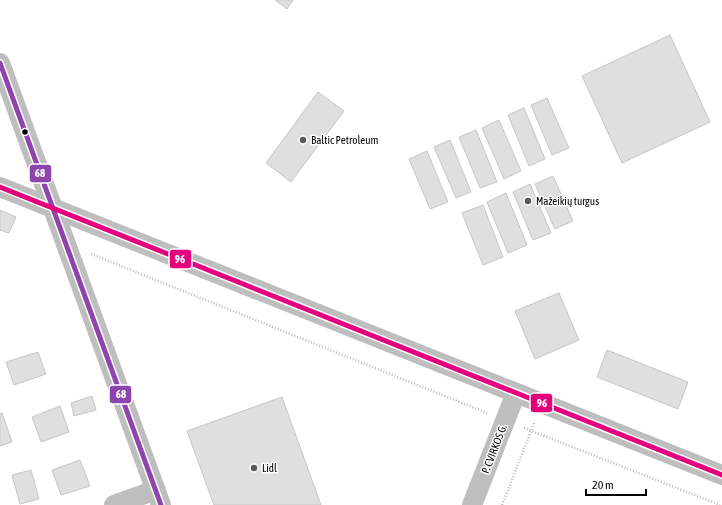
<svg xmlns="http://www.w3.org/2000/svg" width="722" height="505" viewBox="0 0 722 505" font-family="'Asap Condensed',sans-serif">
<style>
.building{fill:#dfdfdf;stroke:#c7c7c7}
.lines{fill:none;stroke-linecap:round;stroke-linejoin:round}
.path{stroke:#b9b9b9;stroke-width:2.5;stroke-dasharray:1 2;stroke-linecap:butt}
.minor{stroke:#bebebe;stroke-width:20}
.bus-1-casing{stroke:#fff;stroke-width:8}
.bus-2-casing{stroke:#fff;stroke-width:8}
.bus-1{stroke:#8e44ad;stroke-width:5}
.bus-2{stroke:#e5007d;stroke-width:5}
.bus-dot{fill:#000;stroke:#fff;stroke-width:1.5}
.poi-dot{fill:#595959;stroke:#fff;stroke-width:1.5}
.labels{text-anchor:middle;stroke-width:3;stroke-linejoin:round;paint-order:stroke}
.poi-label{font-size:11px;fill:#000;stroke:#fff;text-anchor:start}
.street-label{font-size:11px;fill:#000;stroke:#fff}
.line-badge{stroke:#fff;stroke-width:1.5}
.badge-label{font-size:11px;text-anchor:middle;font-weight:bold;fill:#fff}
</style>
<rect width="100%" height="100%" fill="#fff"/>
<g class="building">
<path d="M275,0H293L287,9Z"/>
<path d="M670,35L710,122L622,163L582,76Z"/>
<path d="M318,92L344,111L291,182L266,163Z"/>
<path d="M547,98L569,148L552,155L531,105Z"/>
<path d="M524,108L545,159L529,166L508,115Z"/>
<path d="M499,120L521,171L504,179L482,128Z"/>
<path d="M476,130L497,182L480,188L459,137Z"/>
<path d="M450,140L471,192L456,198L434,147Z"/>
<path d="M427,151L448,202L430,209L409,159Z"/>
<path d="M553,176L573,221L555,229L535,184Z"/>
<path d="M530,184L551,233L533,240L513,192Z"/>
<path d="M506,193L527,245L508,253L487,202Z"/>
<path d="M483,205L503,257L483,265L462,213Z"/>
<path d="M0,210L16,217L9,233L0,230Z"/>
<path d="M559,293L579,340L535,359L515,311Z"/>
<path d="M607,350L688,382L678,409L597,377Z"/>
<path d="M38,352L46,374L14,385L6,362Z"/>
<path d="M92,396L96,410L74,416L71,403Z"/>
<path d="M282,397L321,505H214L187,431Z"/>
<path d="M60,406L69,432L41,442L32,417Z"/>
<path d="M2,413L12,442L0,446V414Z"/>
<path d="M80,460L90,486L61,495L52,470Z"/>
<path d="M31,470L39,499L20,504L12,475Z"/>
</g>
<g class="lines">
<g class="path">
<path d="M91,254L487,413"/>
<path d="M524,428L720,505"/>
<path d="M502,505L535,421"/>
</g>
<g class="minor">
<path d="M0,63L161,505"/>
<path d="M0,187L722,475"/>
<path d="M114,505L156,490"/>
<path d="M472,505L516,393"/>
</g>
<g class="bus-1-casing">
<path id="bus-1" d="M0,63L161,505"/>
</g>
<g class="bus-2-casing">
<path id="bus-2" d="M0,187L722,475"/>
</g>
<use href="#bus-1" class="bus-1"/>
<use href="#bus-2" class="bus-2"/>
</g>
<circle class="bus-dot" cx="25" cy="132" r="3.5"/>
<g class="poi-dot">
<circle cx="303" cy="140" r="4"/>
<circle cx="528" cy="201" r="4"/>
<circle cx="254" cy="468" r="4"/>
</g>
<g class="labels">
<g class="poi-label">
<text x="311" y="144">Baltic Petroleum</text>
<text x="536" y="205">Mažeikių turgus</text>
<text x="262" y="472">Lidl</text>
</g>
<g class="street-label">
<text transform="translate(494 449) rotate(-69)" y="4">P. CVIRKOS G.</text>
</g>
</g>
<g class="line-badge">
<rect x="29" y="164" width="23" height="19" rx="4" fill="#8e44ad"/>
<rect x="169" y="249" width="23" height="20" rx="4" fill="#e5007d"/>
<rect x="109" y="385" width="23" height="19" rx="4" fill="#8e44ad"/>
<rect x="530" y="393" width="23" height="20" rx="4" fill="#e5007d"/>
</g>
<g class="badge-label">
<text x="40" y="177">68</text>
<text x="180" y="263">96</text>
<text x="121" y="398">68</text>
<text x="542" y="407">96</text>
</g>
<path d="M586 489v6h60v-6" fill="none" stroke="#000000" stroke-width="2"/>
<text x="592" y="489" font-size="12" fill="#000000" stroke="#ffffff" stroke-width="3" paint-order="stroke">20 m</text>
</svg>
